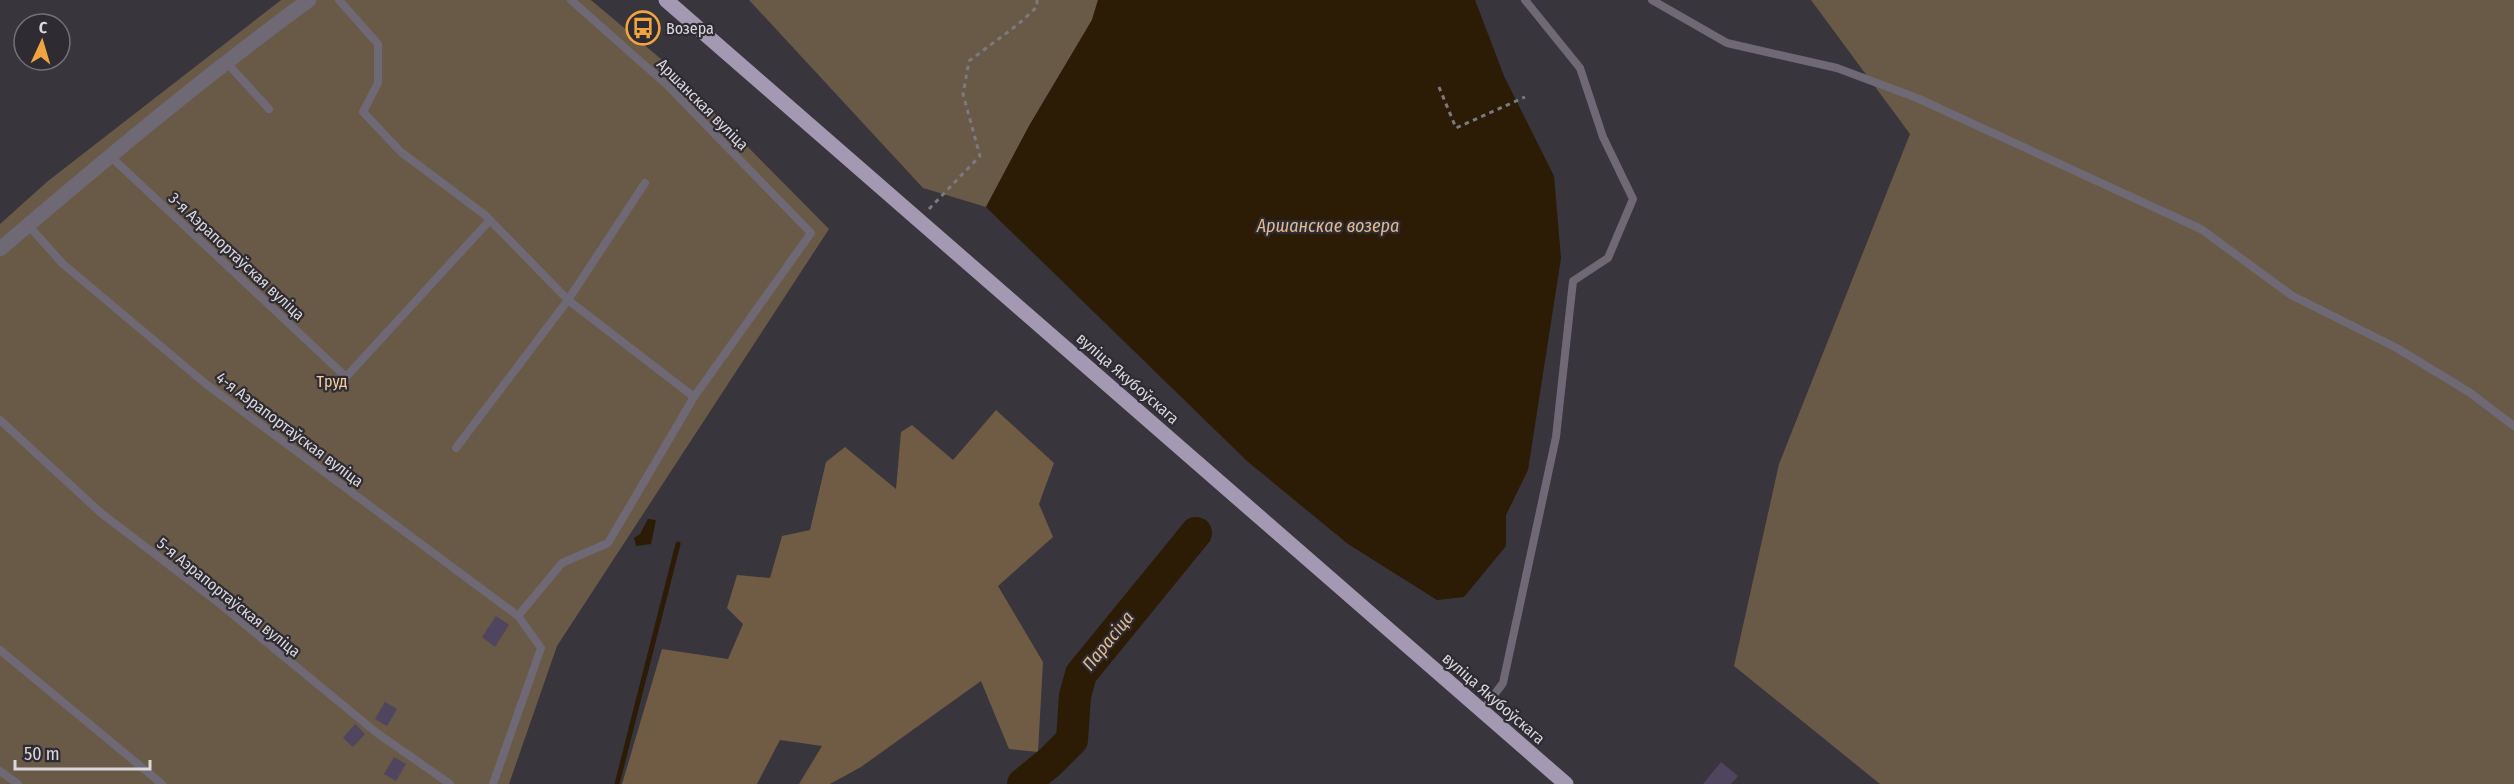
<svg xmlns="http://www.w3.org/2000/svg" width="2514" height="784" viewBox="0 0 2514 784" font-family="'Fira Sans Condensed',sans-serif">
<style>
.green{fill:#695947}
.forest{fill:#705b44}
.water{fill:#2c1b05}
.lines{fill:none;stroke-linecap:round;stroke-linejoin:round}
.stream{stroke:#2c1b05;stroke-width:5}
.river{stroke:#2c1b05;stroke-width:32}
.building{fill:#50455e}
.path{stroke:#7c797f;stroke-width:3;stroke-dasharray:4.5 4.5;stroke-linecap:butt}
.lane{stroke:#6e6975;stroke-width:8}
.street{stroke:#6e6975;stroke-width:15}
.primary{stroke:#a499b2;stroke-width:15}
.labels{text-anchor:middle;stroke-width:4.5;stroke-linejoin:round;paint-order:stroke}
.poi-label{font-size:16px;fill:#dad8dc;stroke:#2e2b32;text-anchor:start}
.street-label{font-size:16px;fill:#dad8dc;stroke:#2e2b32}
.park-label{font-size:16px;fill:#f6cea1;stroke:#2e2b32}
.water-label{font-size:18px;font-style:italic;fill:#e1ba8d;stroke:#2e2b32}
</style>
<rect width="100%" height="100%" fill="#38353c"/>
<g class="green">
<path d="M281,0H591L661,59L829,229L557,646L509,784H0V224L48,181Z"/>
<path d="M749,0H1098L1092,20L1029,126L986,207L923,188Z"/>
<path d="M1811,0H2514V784H1880L1734,666L1779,464L1910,134Z"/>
</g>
<path class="forest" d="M996,410L1054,463L1039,504L1053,537L998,586L1043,662L1038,752L1009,749L981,681L861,767L830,784H799L822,746L780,740L757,784H622L662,649L728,659L743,624L727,608L737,575L770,578L782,536L810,530L826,462L845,447L896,489L901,432L912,425L953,460Z"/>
<g class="water">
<path d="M1098,0H1475L1504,76L1554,176L1561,258L1528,470L1506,515V546L1464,597L1437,600L1348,544L1247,461L986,207L1029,126L1092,20Z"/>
<path d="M648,519L656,520L651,544L636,546L634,538L640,534Z"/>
</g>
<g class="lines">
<path class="stream" d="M617,784L678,544"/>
<path class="river" d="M1023,784L1050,762L1072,740L1075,696L1081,674L1196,533"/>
</g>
<g class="building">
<path d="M496,616L509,625L495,647L482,637Z"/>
<path d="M385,702L397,709L387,726L375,719Z"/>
<path d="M355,724L365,734L353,747L343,738Z"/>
<path d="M394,757L406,764L396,781L384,774Z"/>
<path d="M1721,762L1738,776L1731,784H1703Z"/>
</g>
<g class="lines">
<g class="path">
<path d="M1439,87L1456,128L1525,97"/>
<path d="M929,209L980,156L963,94L969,61L1016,26L1037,7V0"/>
</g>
<g class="lane">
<path d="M339,0L378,44V83L363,112L401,152L485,215L568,300L694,397"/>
<path d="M1652,0L1727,43L1837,68L1917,98L2201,229L2291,295L2395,347L2469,392L2514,426"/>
<path d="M226,62L269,109"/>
<path d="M110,156L346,377L490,220"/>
<path d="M28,225L63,264L206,384L518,616L541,648L493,784"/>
<path d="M0,420L101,513L215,600L377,733L450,784"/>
<path d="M456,448L568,300L645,183"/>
<path d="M518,616L562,563L608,543L694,397L811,233L667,85L571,0"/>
<path d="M0,650L162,784"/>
<path d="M1482,711L1503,683L1556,437L1573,281L1608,258L1633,199L1603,137L1580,68L1525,0"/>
<path d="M0,771L18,784"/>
</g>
<path class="street" d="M0,249C101,163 202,78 309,0"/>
<path class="primary" d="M666,0L1566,784"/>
</g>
<defs>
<g id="bus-ring" transform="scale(1.725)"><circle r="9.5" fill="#2e2b32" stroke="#f1a540" stroke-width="1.5"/><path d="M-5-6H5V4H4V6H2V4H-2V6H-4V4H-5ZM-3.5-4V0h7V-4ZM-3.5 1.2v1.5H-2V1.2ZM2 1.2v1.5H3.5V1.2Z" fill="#f1a540"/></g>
</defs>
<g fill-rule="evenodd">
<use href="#bus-ring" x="643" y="28"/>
</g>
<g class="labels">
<g class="poi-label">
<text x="666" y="34">Возера</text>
</g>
<g class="street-label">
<text transform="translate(703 104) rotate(45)" y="6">Аршанская вуліца</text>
<text transform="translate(237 256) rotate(43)" y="6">3-я Аэрапортаўская вуліца</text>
<text transform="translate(1128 378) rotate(41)" y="6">вуліца Якубоўскага</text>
<text transform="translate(290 429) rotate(37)" y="6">4-я Аэрапортаўская вуліца</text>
<text transform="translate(229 597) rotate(39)" y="6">5-я Аэрапортаўская вуліца</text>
<text transform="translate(1494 698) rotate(41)" y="6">вуліца Якубоўскага</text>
</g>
<g class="park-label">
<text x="332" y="387">Труд</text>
</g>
<g class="water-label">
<text x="1328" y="232">Аршанскае возера</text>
<text transform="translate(1108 641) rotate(-51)" y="6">Парасіца</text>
</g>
</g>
<g transform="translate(42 42) rotate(4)"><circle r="28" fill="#2e2b32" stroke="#737076" stroke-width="1.5"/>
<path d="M0-4.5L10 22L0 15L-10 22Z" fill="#f1a540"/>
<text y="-9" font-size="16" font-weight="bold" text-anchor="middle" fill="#dad8dc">С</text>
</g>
<path d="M15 760v9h135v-9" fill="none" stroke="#dad8dc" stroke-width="3"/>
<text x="24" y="760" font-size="18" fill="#dad8dc" stroke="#2e2b32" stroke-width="4.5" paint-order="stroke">50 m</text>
</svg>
